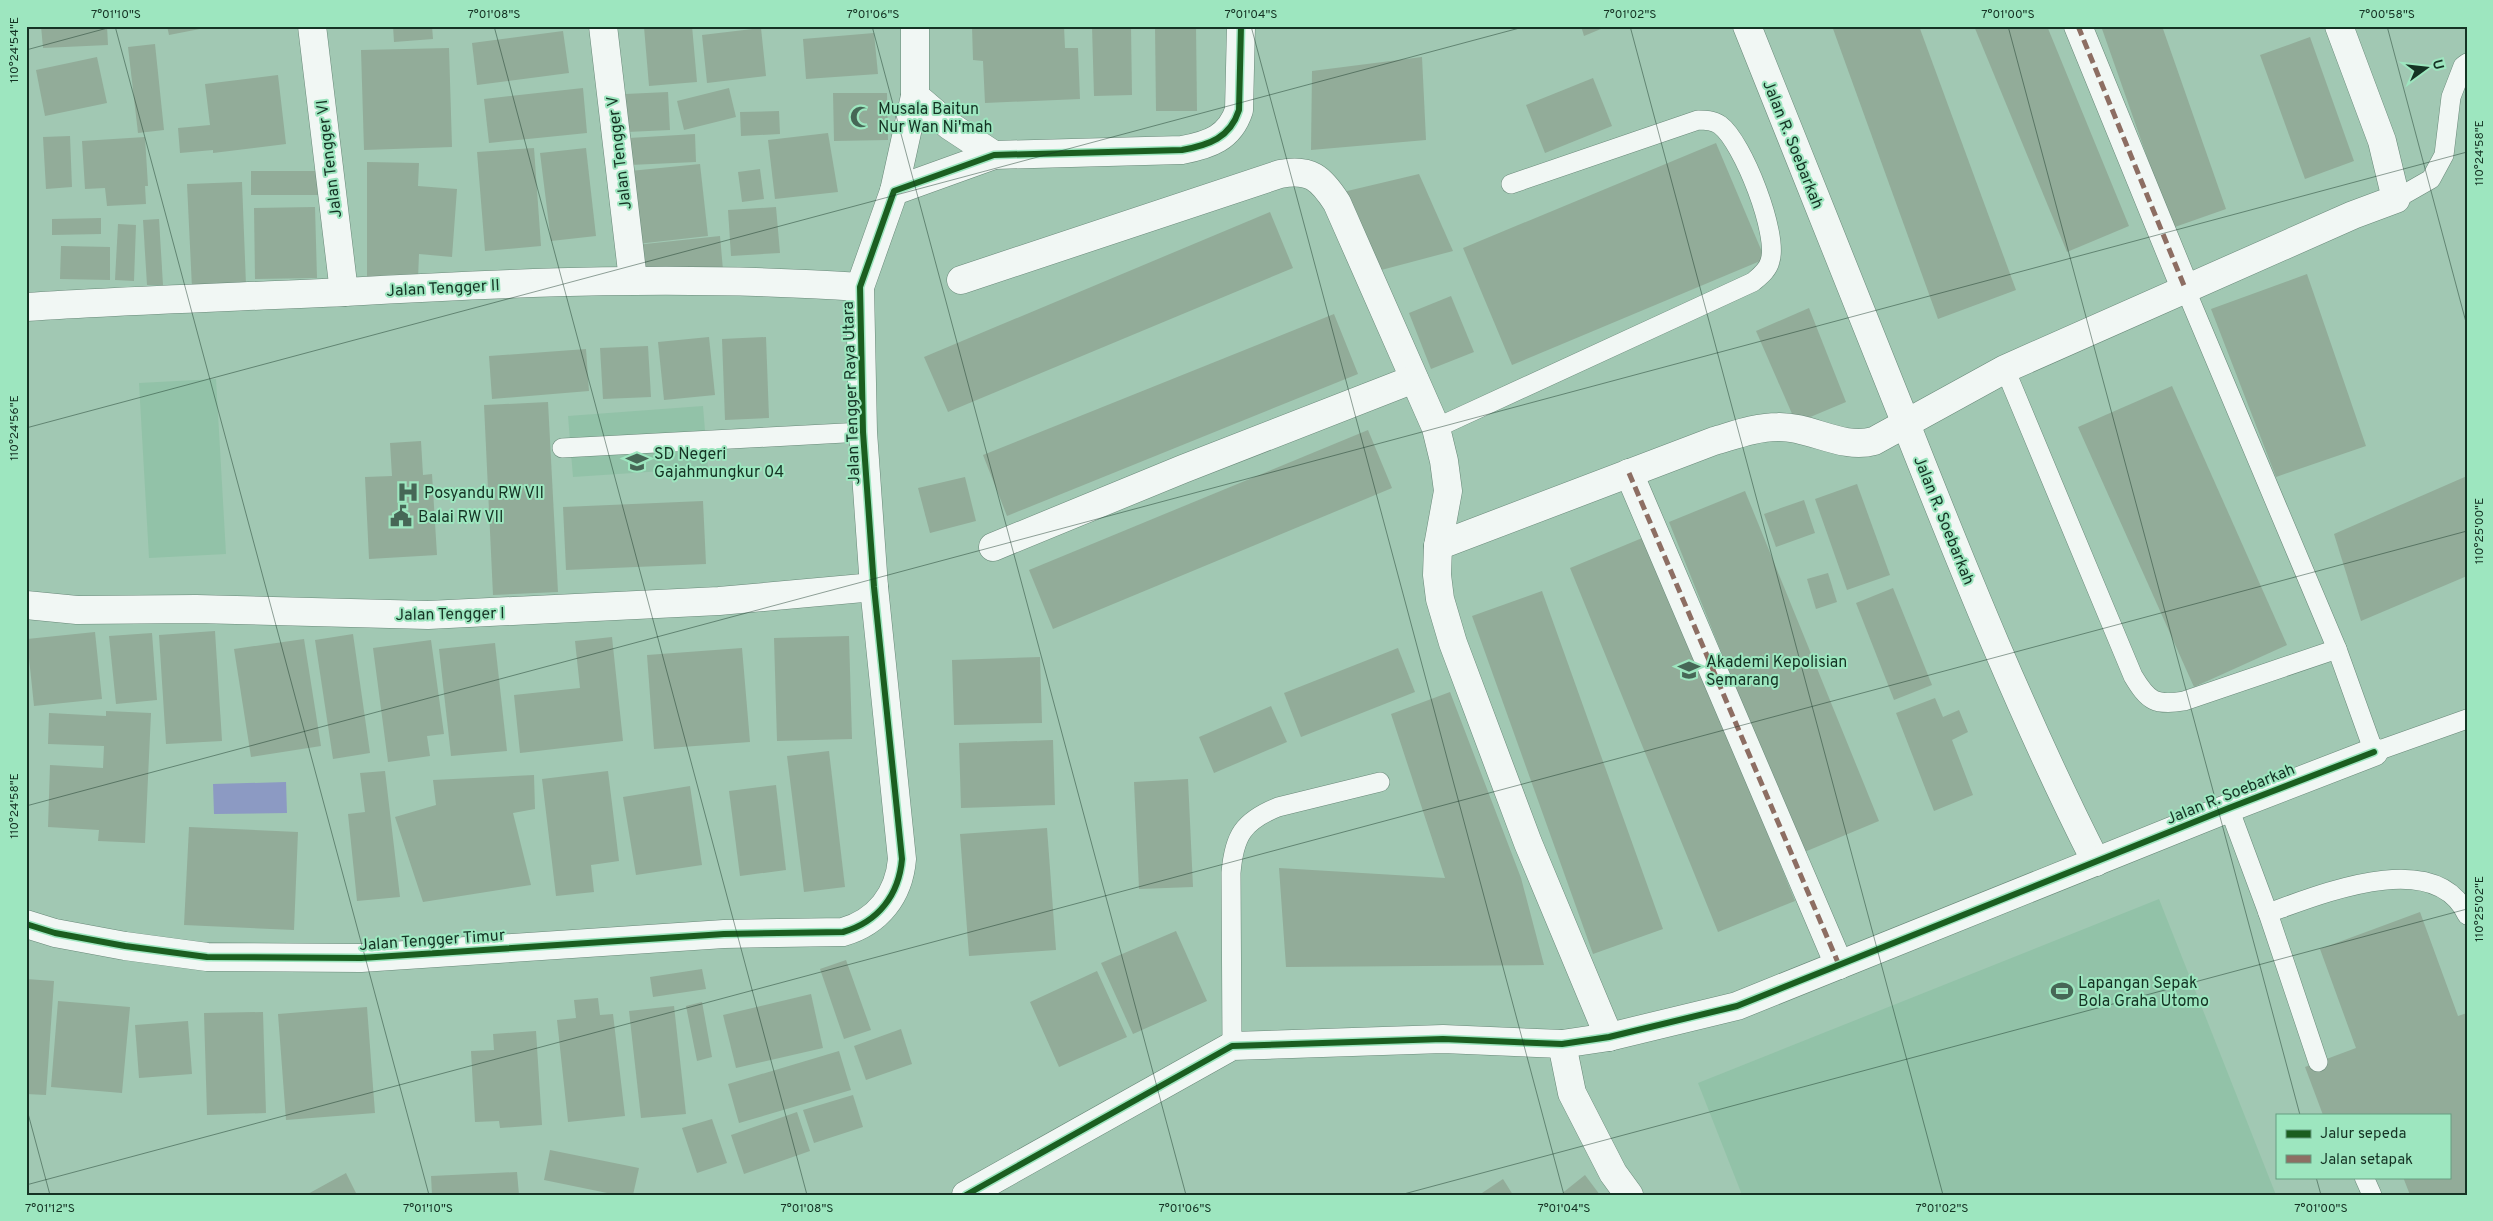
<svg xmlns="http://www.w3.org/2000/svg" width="2493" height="1221" viewBox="0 0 2493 1221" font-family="Overpass,sans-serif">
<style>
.green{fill:#92c2a8}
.water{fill:#8c9ac3}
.building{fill:#92ac99}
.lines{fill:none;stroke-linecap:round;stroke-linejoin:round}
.lane-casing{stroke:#688878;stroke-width:20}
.street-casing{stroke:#688878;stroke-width:29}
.lane{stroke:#f1f7f4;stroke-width:19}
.street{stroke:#f1f7f4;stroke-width:28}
.quiet{stroke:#8d6e63;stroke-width:5;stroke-dasharray:10 5;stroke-linecap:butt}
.cycleway-casing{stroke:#9de6bf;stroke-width:9}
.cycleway{stroke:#1b5e20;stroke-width:6}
.ticks{fill:none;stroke:#153324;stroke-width:1;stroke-opacity:0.45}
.labels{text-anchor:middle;stroke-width:4;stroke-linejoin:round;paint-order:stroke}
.poi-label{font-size:16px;fill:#153324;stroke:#9de6bf;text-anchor:start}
.street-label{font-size:16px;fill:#153324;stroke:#9de6bf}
.neatline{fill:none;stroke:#153324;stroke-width:2}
.ticks-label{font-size:12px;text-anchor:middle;fill:#153324}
</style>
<rect width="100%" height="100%" fill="#a1c8b3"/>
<g class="green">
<path d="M216,379L226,554L149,558L139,383Z"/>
<path d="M703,406L708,468L573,477L568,416Z"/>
<path d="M2159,899L2276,1195H1742L1698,1083Z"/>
</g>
<path class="water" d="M286,782L287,813L214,814L213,784Z"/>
<g class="building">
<path d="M41,26H107L108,45L43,48Z"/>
<path d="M167,26H210V27L169,35Z"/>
<path d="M393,26H432L433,39L394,42Z"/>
<path d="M692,26L697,82L649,86L644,27Z"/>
<path d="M972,26H1064L1065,48H1078L1080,99L985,103L983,61L973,60Z"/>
<path d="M1092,26H1131L1132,95L1094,96Z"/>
<path d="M1155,26H1196L1197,111H1156Z"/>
<path d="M1581,26H1608L1584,36Z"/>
<path d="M1832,26H1919L2016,290L1938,319Z"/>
<path d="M1974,26H2047L2129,226L2067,252Z"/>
<path d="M2101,26H2162L2226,209L2172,228Z"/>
<path d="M761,28L766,76L707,83L702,35Z"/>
<path d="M563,31L569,73L477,85L472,43Z"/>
<path d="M874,33L878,74L806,79L803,39Z"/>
<path d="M2310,37L2354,161L2305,179L2260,55Z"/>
<path d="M155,44L164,130L138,133L128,47Z"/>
<path d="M449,48L452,147L364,150L361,50Z"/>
<path d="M97,57L107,103L45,116L36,70Z"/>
<path d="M1422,57L1426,140L1311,150L1312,71Z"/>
<path d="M278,75L286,144L213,153V150L180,153L178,128L210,125L205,84Z"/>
<path d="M1593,78L1612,126L1545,153L1526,105Z"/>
<path d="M583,88L587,133L489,143L484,99Z"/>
<path d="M729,88L736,117L684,130L677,101Z"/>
<path d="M668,92L670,130L627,132L625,94Z"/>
<path d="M833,93H887L888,140L834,141Z"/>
<path d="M779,111L780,134L741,136L740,112Z"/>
<path d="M828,133L838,192L775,199L768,140Z"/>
<path d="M695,134L696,162L630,165L629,138Z"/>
<path d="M70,136L72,187L46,189L43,137Z"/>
<path d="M145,137L148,186H145L146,204L107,206L105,188L85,189L82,141Z"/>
<path d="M1716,143L1765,259L1512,365L1463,248Z"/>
<path d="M534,148L541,246L485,251L477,152Z"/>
<path d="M586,148L596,236L551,241L540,153Z"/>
<path d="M367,162L419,163L418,186L457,189L452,257L419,254L418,279H367Z"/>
<path d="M700,164L708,236L637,244L630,171Z"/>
<path d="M760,169L764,199L742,202L738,172Z"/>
<path d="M251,171H317L318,195H251Z"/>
<path d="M1419,174L1453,251L1370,273L1343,192Z"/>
<path d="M242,182L246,285L192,288L187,184Z"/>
<path d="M315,207L317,278L255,279L254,208Z"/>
<path d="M776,207L780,253L731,256L728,210Z"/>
<path d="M1270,212L1293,268L948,412L924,357Z"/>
<path d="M101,218V234L52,235V219Z"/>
<path d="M159,219L163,285H147L143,220Z"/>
<path d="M118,224L136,225L134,281L115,280Z"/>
<path d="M720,236L723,270L640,278L636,245Z"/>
<path d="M61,246L110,247V280L60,279Z"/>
<path d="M2307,274L2366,446L2276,477L2211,309Z"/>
<path d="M1451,296L1474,352L1431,369L1409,313Z"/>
<path d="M1809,308L1846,402L1796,423L1756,331Z"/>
<path d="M1334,314L1358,374L1007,516L983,455Z"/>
<path d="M709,337L715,395L664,400L658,342Z"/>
<path d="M766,337L769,418L725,420L722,339Z"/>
<path d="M648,346L651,397L603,399L600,348Z"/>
<path d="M586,349L589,391L492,399L489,356Z"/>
<path d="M2172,386L2287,645L2194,687L2078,427Z"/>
<path d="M548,402L558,592L493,595L484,405Z"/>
<path d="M1368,430L1392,488L1053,629L1029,570Z"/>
<path d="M421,441L423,475L432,474L437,555L369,559L365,477L392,476L390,443Z"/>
<path d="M2467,476V576L2361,621L2334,534Z"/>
<path d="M965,477L976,521L930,533L918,488Z"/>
<path d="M1857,484L1890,575L1847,590L1815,499Z"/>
<path d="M1745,491L1879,821L1802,853L1669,522Z"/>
<path d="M1804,500L1815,533L1776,547L1764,514Z"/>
<path d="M703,501L706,564L566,570L563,507Z"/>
<path d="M1647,536L1795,901L1718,932L1570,568Z"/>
<path d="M1828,573L1837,602L1816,609L1807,579Z"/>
<path d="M1893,588L1932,685L1894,700L1856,603Z"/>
<path d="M1542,591L1663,929L1593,954L1472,616Z"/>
<path d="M215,631L222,741L166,744L159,635Z"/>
<path d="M95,632L102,699L34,706L27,639Z"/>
<path d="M152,633L157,700L116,704L109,636Z"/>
<path d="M353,634L370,753L333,759L315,640Z"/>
<path d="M849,636L852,739L777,741L774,638Z"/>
<path d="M612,637L623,741L520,753L514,695L580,688L575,641Z"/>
<path d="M304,639L321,746L251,757L234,649Z"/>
<path d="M431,640L444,734L427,736L430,756L388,762L373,648Z"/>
<path d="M495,643L507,751L451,756L439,649Z"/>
<path d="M742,648L750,742L654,749L647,655Z"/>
<path d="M1398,648L1415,692L1301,737L1284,693Z"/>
<path d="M1040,657L1042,723L954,725L952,660Z"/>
<path d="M1450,692L1521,878L1544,965L1286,967L1279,868L1445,878L1391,714Z"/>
<path d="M1935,698L1943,717L1959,710L1968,732L1952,740L1973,795L1934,811L1896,713Z"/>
<path d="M1271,706L1287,742L1214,773L1199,737Z"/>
<path d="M106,711L151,713L145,843L98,841L99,830L48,827L50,765L103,768L104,746L48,744L49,713L106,716Z"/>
<path d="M1053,740L1055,805L961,808L959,743Z"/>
<path d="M829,751L845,887L804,892L787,756Z"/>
<path d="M385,771L400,897L357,901L348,814L365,812L360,773Z"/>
<path d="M608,771L619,861L591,865L594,892L556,896L542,779Z"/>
<path d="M534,775L535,809L513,813L531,885L423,902L395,817L436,805L433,780Z"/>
<path d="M1188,779L1193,887L1139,889L1134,782Z"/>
<path d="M776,785L786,870L740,876L729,791Z"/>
<path d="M690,786L702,865L636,875L623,797Z"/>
<path d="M189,827L298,832L294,930L184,925Z"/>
<path d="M1047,828L1056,950L969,956L960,834Z"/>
<path d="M2420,912L2458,1016L2467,1013V1195H2410L2403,1177H2449V1115H2323L2305,1067L2356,1048L2320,949Z"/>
<path d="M1176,931L1207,1001L1133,1034L1101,963Z"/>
<path d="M846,960L871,1030L844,1039L820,969Z"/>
<path d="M702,969L706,989L653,997L650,977Z"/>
<path d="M1097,971L1127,1037L1059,1067L1030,1002Z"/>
<path d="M26,979L54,981L46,1095L26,1094Z"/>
<path d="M811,994L823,1048L736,1068L723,1015Z"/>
<path d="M598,998L600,1015L613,1014L625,1116L568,1122L557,1020L576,1018L574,1000Z"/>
<path d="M58,1001L130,1007L122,1093L51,1087Z"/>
<path d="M702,1002L712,1057L697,1061L686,1006Z"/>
<path d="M674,1006L686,1114L641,1118L629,1011Z"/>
<path d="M367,1007L375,1113L286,1120L278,1014Z"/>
<path d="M263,1012L266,1113L207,1115L204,1013Z"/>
<path d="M188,1021L192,1074L139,1078L135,1025Z"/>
<path d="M901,1029L912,1064L866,1080L854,1046Z"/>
<path d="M536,1031L542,1125L500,1128L499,1121L475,1122L471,1051L494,1050L493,1034Z"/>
<path d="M839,1051L851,1090L739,1123L728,1084Z"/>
<path d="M853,1095L863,1127L814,1143L803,1110Z"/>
<path d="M797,1112L810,1151L744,1174L731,1135Z"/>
<path d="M712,1119L727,1163L697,1173L682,1128Z"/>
<path d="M550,1150L639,1168L633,1195H617L544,1180Z"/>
<path d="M517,1172L519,1195H432L431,1176Z"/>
<path d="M346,1173L357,1195H306Z"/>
<path d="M1585,1175L1600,1195H1560Z"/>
<path d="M1503,1179L1513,1195H1479Z"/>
</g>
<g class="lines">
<g class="lane-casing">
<g id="lane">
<path d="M2396,199L2431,179L2444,155L2451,97L2463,66L2467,63"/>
<path d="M2185,288L2337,649L2374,752L2467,719"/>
<path d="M2005,369L2133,676C2148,701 2155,706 2184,701L2337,649"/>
<path d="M1436,428L1753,282C1760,276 1768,270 1770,261C1779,235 1743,142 1720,125C1713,120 1705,120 1698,120L1511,184"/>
<path d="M562,448L863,432"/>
<path d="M2229,808L2268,913C2319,895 2435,846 2467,915"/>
<path d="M2268,913L2318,1062"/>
<path d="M1232,1046L1231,873C1234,836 1243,821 1278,807L1380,782"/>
<path d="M2364,1177L2372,1195"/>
</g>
</g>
<g class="street-casing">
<g id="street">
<path d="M312,26L344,292"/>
<path d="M603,26L633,280"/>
<path d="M1747,26C1800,159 1853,291 1906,424C1964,571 2024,720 2096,862"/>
<path d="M2078,26L2185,288"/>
<path d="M915,96L950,126L994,155"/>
<path d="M894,191L915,96V26"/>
<path d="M961,280L1280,174C1310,168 1321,178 1337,203L1436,428L1444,461L1448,491L1438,546L1437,575L1440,599L1453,643L1528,843L1609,1037"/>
<path d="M26,307C132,300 238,297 345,292C517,282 688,275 860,287"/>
<path d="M1629,473L1839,965"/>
<path d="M1438,546L1714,441C1735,435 1756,427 1778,427C1810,426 1842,450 1874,441L2005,369L2353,215L2396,199L2382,141L2339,26"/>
<path d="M993,547L1183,469L1414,379"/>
<path d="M26,605L77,610L196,609L428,615L719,601L874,587"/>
<path d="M26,924L55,933L125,946L207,957L361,958L724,934L843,932C878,922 899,895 902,859L874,587L863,432L860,287L894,191L994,155L1182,150C1209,145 1230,138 1239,110L1241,26"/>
<path d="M1562,1044L1572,1093L1613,1173L1629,1195"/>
<path d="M966,1195L1232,1046L1443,1039L1562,1044L1609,1037L1737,1006L2229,808L2374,752"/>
</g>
</g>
<use href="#lane" class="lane"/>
<use href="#street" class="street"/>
<g class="quiet">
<path d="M2078,26L2185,288"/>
<path d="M1629,473L1839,965"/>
</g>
<g class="cycleway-casing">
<g id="cycleway">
<path d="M26,924L55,933L125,946L207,957L361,958L724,934L843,932C878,922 899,895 902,859L874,587L863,432L860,287L894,191L994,155L1182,150C1209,145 1230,138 1239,110L1241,26"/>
<path d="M966,1195L1232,1046L1443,1039L1562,1044L1609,1037L1737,1006L2229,808L2374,752"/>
</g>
</g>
<use href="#cycleway" class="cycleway"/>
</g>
<path class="ticks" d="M115,26L429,1195M494,26L807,1195M872,26L1186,1195M1251,26L1564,1195M1630,26L1943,1195M2008,26L2300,1115M2387,26L2467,326M26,50L115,26M26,428L1527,26M26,806L2467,152M26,1106L50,1195M2316,1177L2321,1195M26,1185L2467,531M1400,1195L2467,909"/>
<defs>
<g id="mosque-bare" transform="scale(1.725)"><path d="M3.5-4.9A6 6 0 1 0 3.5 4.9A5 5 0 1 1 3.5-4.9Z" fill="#466756" stroke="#9de6bf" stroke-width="2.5" paint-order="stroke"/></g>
<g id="school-bare" transform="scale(1.725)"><path d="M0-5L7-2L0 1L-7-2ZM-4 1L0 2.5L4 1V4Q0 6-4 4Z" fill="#466756" stroke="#9de6bf" stroke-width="2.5" paint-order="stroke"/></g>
<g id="hospital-bare" transform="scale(1.725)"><path d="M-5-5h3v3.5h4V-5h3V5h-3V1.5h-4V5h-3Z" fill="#466756" stroke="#9de6bf" stroke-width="2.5" paint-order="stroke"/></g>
<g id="civic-bare" transform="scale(1.725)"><path d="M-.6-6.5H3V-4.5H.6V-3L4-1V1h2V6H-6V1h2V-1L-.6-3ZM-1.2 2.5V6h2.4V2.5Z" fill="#466756" stroke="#9de6bf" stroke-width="2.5" paint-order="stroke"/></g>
<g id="university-bare" transform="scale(1.725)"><path d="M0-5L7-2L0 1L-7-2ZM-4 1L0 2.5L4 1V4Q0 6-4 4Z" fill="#466756" stroke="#9de6bf" stroke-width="2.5" paint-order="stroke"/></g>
<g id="stadium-bare" transform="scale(1.725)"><path d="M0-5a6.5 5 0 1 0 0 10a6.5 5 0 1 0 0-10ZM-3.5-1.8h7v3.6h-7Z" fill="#466756" stroke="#9de6bf" stroke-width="2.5" paint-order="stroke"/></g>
</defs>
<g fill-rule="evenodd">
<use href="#mosque-bare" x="861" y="117"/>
<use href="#school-bare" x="637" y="462"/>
<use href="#hospital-bare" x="408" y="492"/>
<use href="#civic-bare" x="401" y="516"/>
<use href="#university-bare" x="1689" y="670"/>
<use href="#stadium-bare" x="2062" y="991"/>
</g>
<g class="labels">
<g class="poi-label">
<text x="878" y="114">Musala Baitun<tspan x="878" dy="18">Nur Wan Ni'mah</tspan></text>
<text x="654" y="459">SD Negeri<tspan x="654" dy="18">Gajahmungkur 04</tspan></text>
<text x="424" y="498">Posyandu RW VII</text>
<text x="418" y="522">Balai RW VII</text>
<text x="1706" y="667">Akademi Kepolisian<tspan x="1706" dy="18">Semarang</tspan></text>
<text x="2078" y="988">Lapangan Sepak<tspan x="2078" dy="18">Bola Graha Utomo</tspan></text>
</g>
<g class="street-label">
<text transform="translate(1794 144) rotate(68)" y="6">Jalan R. Soebarkah</text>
<text transform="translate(618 153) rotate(-97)" y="6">Jalan Tengger V</text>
<text transform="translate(328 159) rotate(-97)" y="6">Jalan Tengger VI</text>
<text transform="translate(443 287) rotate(-3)" y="6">Jalan Tengger II</text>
<text transform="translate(850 393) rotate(-92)" y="6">Jalan Tengger Raya Utara</text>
<text transform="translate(1945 520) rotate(68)" y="6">Jalan R. Soebarkah</text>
<text transform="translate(450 613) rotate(-1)" y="6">Jalan Tengger I</text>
<text transform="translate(2230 793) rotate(-22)" y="6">Jalan R. Soebarkah</text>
<text transform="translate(432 939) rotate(-4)" y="6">Jalan Tengger Timur</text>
</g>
</g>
<rect width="2493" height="1221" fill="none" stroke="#9de6bf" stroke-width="55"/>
<rect x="2276" y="1114" width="175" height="65" fill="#9de6bf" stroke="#679e81"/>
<rect x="2286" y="1130" width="25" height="8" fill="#1b5e20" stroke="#679e81"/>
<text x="2320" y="1138" font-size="15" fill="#153324">Jalur sepeda</text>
<rect x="2286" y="1155" width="25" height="8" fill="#8d6e63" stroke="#679e81"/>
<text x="2320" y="1164" font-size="15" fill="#153324">Jalan setapak</text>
<g transform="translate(2426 68) rotate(75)" stroke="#9de6bf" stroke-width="4" paint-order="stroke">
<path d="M0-4L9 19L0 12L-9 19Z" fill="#153324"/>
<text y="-8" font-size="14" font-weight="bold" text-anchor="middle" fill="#153324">U</text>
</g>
<rect x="28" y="28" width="2438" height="1166" class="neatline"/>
<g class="ticks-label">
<text x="116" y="18">7°01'10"S</text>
<text x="494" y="18">7°01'08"S</text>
<text x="873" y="18">7°01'06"S</text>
<text x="1251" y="18">7°01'04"S</text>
<text x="1630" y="18">7°01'02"S</text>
<text x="2008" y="18">7°01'00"S</text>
<text x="2387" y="18">7°00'58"S</text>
<text transform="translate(14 50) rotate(-90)" y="4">110°24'54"E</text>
<text transform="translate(2479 153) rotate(-90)" y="4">110°24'58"E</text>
<text transform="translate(14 428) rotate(-90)" y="4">110°24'56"E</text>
<text transform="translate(2479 531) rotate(-90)" y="4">110°25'00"E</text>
<text transform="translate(14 806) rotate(-90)" y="4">110°24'58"E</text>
<text transform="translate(2479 909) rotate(-90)" y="4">110°25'02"E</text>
<text x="50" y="1212">7°01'12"S</text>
<text x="428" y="1212">7°01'10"S</text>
<text x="807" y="1212">7°01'08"S</text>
<text x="1185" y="1212">7°01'06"S</text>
<text x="1564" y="1212">7°01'04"S</text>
<text x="1942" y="1212">7°01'02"S</text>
<text x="2321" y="1212">7°01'00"S</text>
</g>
</svg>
